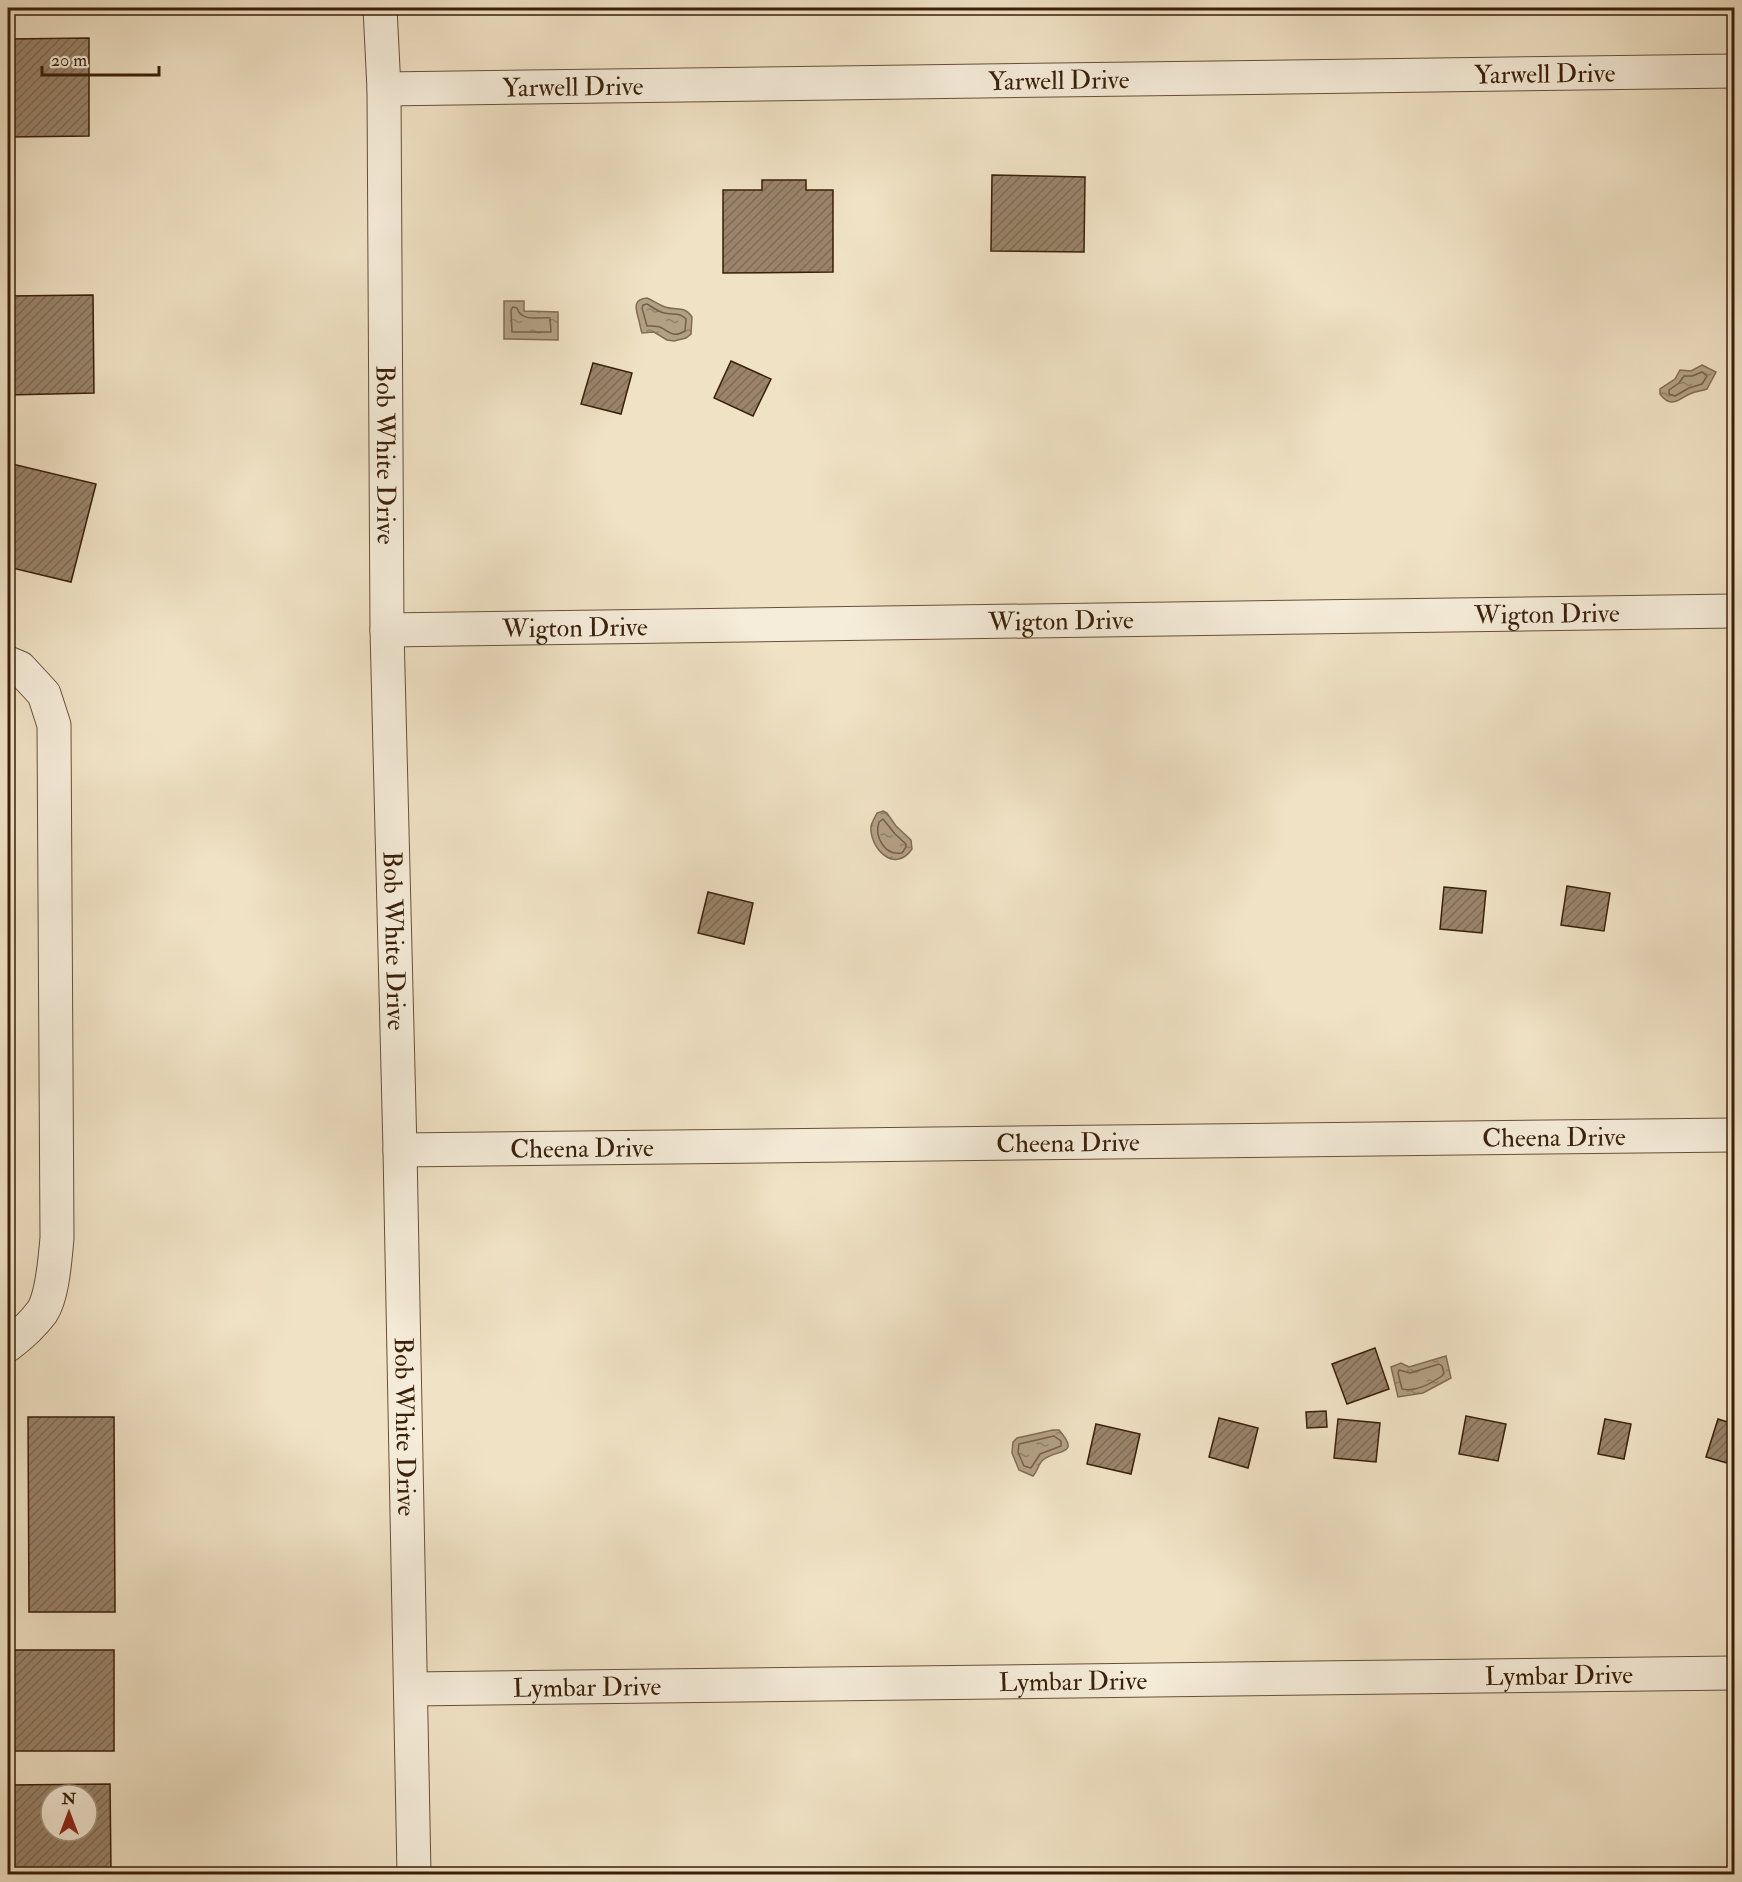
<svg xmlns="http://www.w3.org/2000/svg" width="1742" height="1882" viewBox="0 0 1742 1882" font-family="'IM FELL Double Pica',serif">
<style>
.water{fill:url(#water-ripples);stroke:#826c53;stroke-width:1.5}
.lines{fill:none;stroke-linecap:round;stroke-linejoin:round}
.shore{stroke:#766047;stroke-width:1.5}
.building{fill:url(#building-hatch);stroke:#3a1f09;stroke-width:1.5;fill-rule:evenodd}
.minor-casing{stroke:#685038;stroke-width:35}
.minor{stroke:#f5ecd9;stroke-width:33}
.labels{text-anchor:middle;stroke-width:5;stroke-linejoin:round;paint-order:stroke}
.street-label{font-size:26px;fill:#3a1f09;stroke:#f5ecd9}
</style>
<defs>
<pattern id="water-ripples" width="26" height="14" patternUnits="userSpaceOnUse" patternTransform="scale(1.5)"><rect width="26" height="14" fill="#b2a085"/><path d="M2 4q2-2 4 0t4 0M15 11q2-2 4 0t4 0" fill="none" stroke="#92826b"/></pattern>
<pattern id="building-hatch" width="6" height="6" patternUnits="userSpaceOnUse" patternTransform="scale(1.5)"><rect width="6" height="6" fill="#99846b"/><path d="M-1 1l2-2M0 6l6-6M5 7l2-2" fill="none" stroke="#7e6b56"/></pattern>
</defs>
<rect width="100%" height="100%" fill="#f0e2c5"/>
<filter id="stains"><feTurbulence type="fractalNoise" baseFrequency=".00333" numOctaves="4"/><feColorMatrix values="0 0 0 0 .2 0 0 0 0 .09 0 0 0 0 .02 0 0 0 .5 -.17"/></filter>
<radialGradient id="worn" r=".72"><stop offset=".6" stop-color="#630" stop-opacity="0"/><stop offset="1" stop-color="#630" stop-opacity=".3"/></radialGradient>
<g class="water">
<path d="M647,298C654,301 659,305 665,307C677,311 684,305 692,317L691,334L686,338L674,341L667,340L654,332L642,333C640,328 640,323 638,317C635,307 634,299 647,298Z"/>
<path d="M504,301H524V311L558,312V340L504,339Z"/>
<path d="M1702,365L1716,372L1707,389C1702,391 1697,391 1692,393C1679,398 1672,410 1660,394V389L1675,379L1680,370L1691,371Z"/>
<path d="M883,811L887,813L896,826L911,840L912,849C894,875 869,847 871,826C872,822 875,817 877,813Z"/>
<path d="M1446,1356L1451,1378L1423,1393L1398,1397L1391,1367L1401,1363L1409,1367Z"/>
<path d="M1053,1430H1059C1082,1456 1056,1449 1043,1460C1038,1464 1038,1471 1033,1476L1019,1470L1012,1453L1013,1442L1017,1438Z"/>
</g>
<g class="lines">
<g class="shore">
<path d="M647,304C652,307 656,310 661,312C671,316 679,311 686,319L685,331C675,337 671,334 662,328C657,325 652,326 647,326L642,308L643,305Z"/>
<path d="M513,307L517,308C521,322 538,317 550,318L551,332H512L511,310Z"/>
<path d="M1702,372L1707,376L1702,384L1689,388L1675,396L1669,394V390L1679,383L1684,376H1692Z"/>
<path d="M883,819L895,834L906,844V847L902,853C885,856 874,837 879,822Z"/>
<path d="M1439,1364L1442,1366L1444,1373L1442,1376C1430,1384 1416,1392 1402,1389L1398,1373L1399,1370L1410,1373Z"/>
<path d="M1054,1436L1061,1441V1446L1040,1454L1031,1468L1024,1466L1018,1452L1019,1444Z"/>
</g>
</g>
<g class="building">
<path d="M89,38V136L8,137V39Z"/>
<path d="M992,175L1085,177L1084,252L991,251Z"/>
<path d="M762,180H806V190H833V272L723,273V190H762Z"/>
<path d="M93,295L94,393L8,395V296Z"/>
<path d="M731,361L771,379L753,416L714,398Z"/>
<path d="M593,363L632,373L621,414L581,404Z"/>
<path d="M8,463L96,484L71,582L8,567Z"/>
<path d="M1567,886L1610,893L1604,931L1561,925Z"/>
<path d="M1444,887L1486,891L1482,933L1440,929Z"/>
<path d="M708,892L753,903L744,944L698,933Z"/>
<path d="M1375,1348L1389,1389L1347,1404L1332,1364Z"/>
<path d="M1326,1411L1327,1427L1307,1428L1306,1412Z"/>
<path d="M1466,1416L1506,1424L1498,1461L1459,1454Z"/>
<path d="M28,1417H114L115,1612H29Z"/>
<path d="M1219,1418L1258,1428L1248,1468L1209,1457Z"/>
<path d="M1338,1419L1380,1423L1376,1462L1334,1458Z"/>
<path d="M1605,1419L1631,1424L1624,1459L1598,1454Z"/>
<path d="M1718,1419L1734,1424V1465L1706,1457Z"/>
<path d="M1096,1424L1140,1434L1131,1474L1087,1464Z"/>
<rect x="8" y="1650" width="106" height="101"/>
<path d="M110,1784L111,1870L8,1871V1785ZM51,1795H87V1831H51Z"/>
</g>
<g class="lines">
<g class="minor-casing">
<g id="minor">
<path id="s1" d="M380,8L384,89L387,630L400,1150L414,1874"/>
<path id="s2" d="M384,89L1734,71"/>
<path id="s3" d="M387,630L1734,611"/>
<path d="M8,663L20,668L44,694L54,725L57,1238C55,1258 53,1295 42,1312C33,1324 20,1336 8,1345"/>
<path id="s4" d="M400,1150L1734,1135"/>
<path id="s5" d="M411,1689L1734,1673"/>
</g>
</g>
<use href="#minor" class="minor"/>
</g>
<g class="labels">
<g class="street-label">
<text dy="9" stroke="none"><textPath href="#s2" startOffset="1161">Yarwell Drive</textPath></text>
<text dy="9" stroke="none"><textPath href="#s2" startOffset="675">Yarwell Drive</textPath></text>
<text dy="9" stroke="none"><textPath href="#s2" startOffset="189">Yarwell Drive</textPath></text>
<text dy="9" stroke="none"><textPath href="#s1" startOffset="447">Bob White Drive</textPath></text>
<text dy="9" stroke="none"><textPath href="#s3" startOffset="1160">Wigton Drive</textPath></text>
<text dy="9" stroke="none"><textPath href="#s3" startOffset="674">Wigton Drive</textPath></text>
<text dy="9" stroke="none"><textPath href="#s3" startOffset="188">Wigton Drive</textPath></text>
<text dy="9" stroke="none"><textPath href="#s1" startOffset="933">Bob White Drive</textPath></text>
<text dy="9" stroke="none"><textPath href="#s4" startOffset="1154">Cheena Drive</textPath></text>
<text dy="9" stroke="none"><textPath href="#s4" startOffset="668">Cheena Drive</textPath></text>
<text dy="9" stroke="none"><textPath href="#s4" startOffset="182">Cheena Drive</textPath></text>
<text dy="9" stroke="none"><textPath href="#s1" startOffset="1419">Bob White Drive</textPath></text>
<text dy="9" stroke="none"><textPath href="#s5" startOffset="1148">Lymbar Drive</textPath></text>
<text dy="9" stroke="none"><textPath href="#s5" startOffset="662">Lymbar Drive</textPath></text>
<text dy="9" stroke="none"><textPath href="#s5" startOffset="176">Lymbar Drive</textPath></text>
</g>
</g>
<rect width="1742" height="1882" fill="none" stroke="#f0e2c5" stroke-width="30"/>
<rect x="9" y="9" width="1724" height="1864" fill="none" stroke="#3a1f09" stroke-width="3"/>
<rect x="15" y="15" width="1712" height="1852" fill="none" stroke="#3a1f09" stroke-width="1.5"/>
<g transform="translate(69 1813)"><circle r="28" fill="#f5ecd9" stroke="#aa9a86" stroke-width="1.5"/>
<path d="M0-4.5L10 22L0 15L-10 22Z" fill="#8f2418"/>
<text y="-9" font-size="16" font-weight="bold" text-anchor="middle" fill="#3a1f09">N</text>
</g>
<path d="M42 66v9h117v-9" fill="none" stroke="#3a1f09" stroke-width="3"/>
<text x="51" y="66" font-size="18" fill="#3a1f09" stroke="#f5ecd9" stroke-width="4.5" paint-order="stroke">20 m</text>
<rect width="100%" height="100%" filter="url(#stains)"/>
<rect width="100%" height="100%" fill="url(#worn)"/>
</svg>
